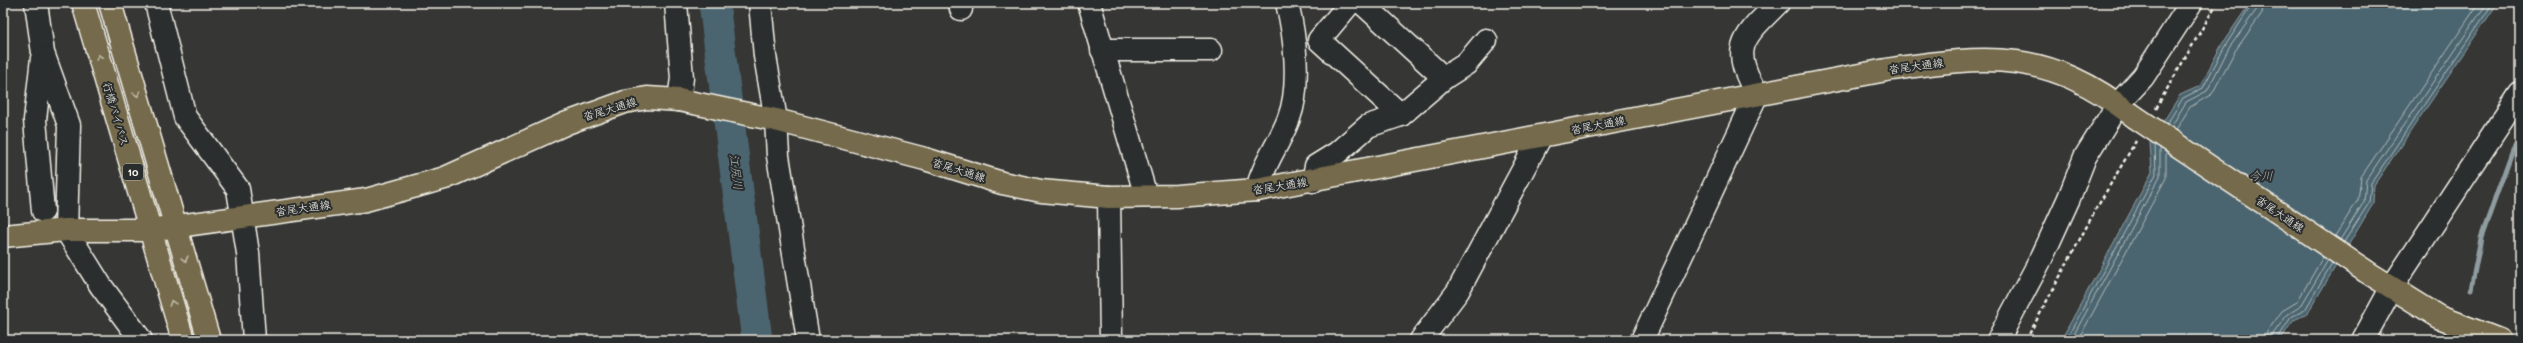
<svg xmlns="http://www.w3.org/2000/svg" width="2523" height="343" viewBox="0 0 2523 343" font-family="Mali,'Klee One',sans-serif">
<style>
.water{fill:#4c6570;stroke:#8f9da0}
.lines{fill:none;stroke-linecap:round;stroke-linejoin:round}
.shore{stroke:#b1b9b8;stroke-width:1}
.stream{stroke:#8f9da0;stroke-width:5}
.river{stroke:#4c6570;stroke-width:31}
.minor-casing{stroke:#f4f1e8;stroke-width:25}
.major-casing{stroke:#f4f1e8;stroke-width:25}
.highway-casing{stroke:#f4f1e8;stroke-width:25}
.path{stroke:#f4f1e8;stroke-width:2.5;stroke-dasharray:4 3;stroke-linecap:butt}
.minor{stroke:#2a2d2e;stroke-width:22}
.major{stroke:#746b4b;stroke-width:22}
.highway{stroke:#746b4b;stroke-width:22}
.major-bridge-casing{stroke:#f4f1e8;stroke-width:25;stroke-linecap:butt}
.major-bridge{stroke:#746b4b;stroke-width:22}
.oneway{stroke:#c1bba9}
.labels{text-anchor:middle;stroke-width:4;stroke-linejoin:round;paint-order:stroke}
.shield{fill:#2a2d2e;stroke:#b7b6b0;stroke-width:1}
.shield-label{font-size:10px;font-weight:bold;fill:#f4f1e8}
.street-label{font-size:11px;fill:#f4f1e8;stroke:#2a2d2e}
.water-label{font-size:12px;font-style:italic;fill:#b1b9b8;stroke:#2a2d2e}
</style>
<rect width="100%" height="100%" fill="#363634"/>
<filter id="ink" filterUnits="userSpaceOnUse"><feTurbulence type="fractalNoise" baseFrequency=".025" numOctaves="2"/><feDisplacementMap in="SourceGraphic" scale="8" xChannelSelector="R" yChannelSelector="G"/><feConvolveMatrix kernelMatrix="1 2 1 2 8 2 1 2 1" color-interpolation-filters="sRGB"/></filter>
<g filter="url(#ink)">
<path class="water" d="M2250,3H2501L2495,7L2374,185L2373,204L2307,314L2294,320L2280,340H2061L2152,172L2150,143L2180,95L2200,86L2222,44Z"/>
<g class="lines">
<g class="shore">
<path d="M2167,124L2183,98L2203,88L2225,46L2253,3"/>
<path d="M2171,127L2186,102L2207,91L2229,48L2257,9L2258,3"/>
<path d="M2176,130L2190,107L2212,94L2235,51L2262,13L2264,3"/>
<path d="M2335,236L2358,200L2361,177L2479,3"/>
<path d="M2340,240L2364,202L2366,180L2487,3"/>
<path d="M2344,242L2369,203L2371,183L2493,3"/>
<path d="M2066,340L2156,174L2155,144"/>
<path d="M2071,340L2160,176V148"/>
<path d="M2078,340L2166,178V152"/>
<path d="M2266,340L2267,332L2282,311L2297,302L2323,257"/>
<path d="M2272,340L2273,334L2287,315L2301,306L2328,260"/>
<path d="M2277,340L2291,317L2305,310L2332,263"/>
</g>
<path class="stream" d="M2471,289L2481,238L2513,149L2520,138"/>
<path class="river" d="M714,3L757,340"/>
<g class="minor-casing">
<g id="minor">
<path d="M36,3L43,53L69,125L66,230L101,286L141,340"/>
<path d="M156,3L185,117L238,189L248,253L254,340"/>
<path d="M676,3L682,78L679,100"/>
<path d="M760,3L765,56L776,120L778,156L808,340"/>
<path d="M960,3L961,9"/>
<path d="M1089,3L1146,196"/>
<path d="M1350,3L1319,40L1401,115"/>
<path d="M1362,3L1444,78"/>
<path d="M1102,50H1211"/>
<path d="M42,58L35,120L43,211"/>
<path d="M1313,181L1316,166L1337,153L1368,126L1401,115L1444,78L1466,64L1486,40"/>
<path d="M1257,190C1263,164 1280,143 1289,118C1301,86 1295,35 1287,3"/>
<path d="M1109,197L1111,340"/>
<path d="M1421,340L1458,291L1541,136"/>
<path d="M1642,340L1757,94C1729,47 1743,38 1778,3"/>
<path d="M1998,340L2042,257L2069,198L2085,157L2118,104L2143,77L2191,3"/>
<path d="M2363,340L2392,287L2520,93"/>
</g>
</g>
<g class="major-casing">
<g id="major">
<path d="M3,236L66,230H149L366,200L445,178L567,123L625,102L647,98L679,100L776,120L925,159L1002,183L1041,191L1109,197L1177,196L1257,190L1886,70C1990,55 2046,48 2135,117"/>
<path d="M2367,272L2439,317L2499,340"/>
</g>
</g>
<g class="highway-casing">
<g id="highway">
<path d="M83,3L183,340"/>
<path d="M110,3L209,340"/>
</g>
</g>
<g class="path">
<path d="M2156,108L2217,3"/>
<path d="M2026,340L2096,209L2136,141"/>
</g>
<use href="#minor" class="minor"/>
<use href="#major" class="major"/>
<use href="#highway" class="highway"/>
<g class="major-bridge-casing">
<path id="major-bridge" d="M2135,117L2367,272"/>
</g>
<use href="#major-bridge" class="major-bridge"/>
</g>
<defs><path id="oneway-chevron" d="M-2-3.5L2.5 0L-2 3.5" fill="none" stroke-width="1.6" stroke-linecap="round" stroke-linejoin="round"/></defs>
<g class="oneway">
<use href="#oneway-chevron" transform="translate(99 57) rotate(-106)"/>
<use href="#oneway-chevron" transform="translate(137 94) rotate(74)"/>
<use href="#oneway-chevron" transform="translate(185 259) rotate(74)"/>
<use href="#oneway-chevron" transform="translate(172 303) rotate(-107)"/>
</g>
</g>
<g class="labels">
<rect class="shield" x="123" y="164" width="20" height="16" rx="3"/>
<g class="shield-label">
<text x="133" y="176">10</text>
</g>
<g class="street-label">
<text transform="translate(1916 66) rotate(-8)" y="4">沓尾大通線</text>
<text transform="translate(610 109) rotate(-17)" y="4">沓尾大通線</text>
<text transform="translate(116 114) rotate(74)" y="4">行橋バイパス</text>
<text transform="translate(1598 125) rotate(-11)" y="4">沓尾大通線</text>
<text transform="translate(959 170) rotate(17)" y="4">沓尾大通線</text>
<text transform="translate(1280 186) rotate(-9)" y="4">沓尾大通線</text>
<text transform="translate(303 208) rotate(-8)" y="4">沓尾大通線</text>
<text transform="translate(2280 214) rotate(34)" y="4">沓尾大通線</text>
</g>
<g class="water-label">
<text transform="translate(736 172) rotate(83)" y="4">江尻川</text>
<text x="2261" y="180">今川</text>
</g>
</g>
<rect width="2523" height="343" fill="none" stroke="#2a2d2e" stroke-width="16"/>
<rect x="8" y="8" width="2507" height="327" fill="none" stroke="#f4f1e8" stroke-width="1.5" filter="url(#ink)"/>
</svg>
